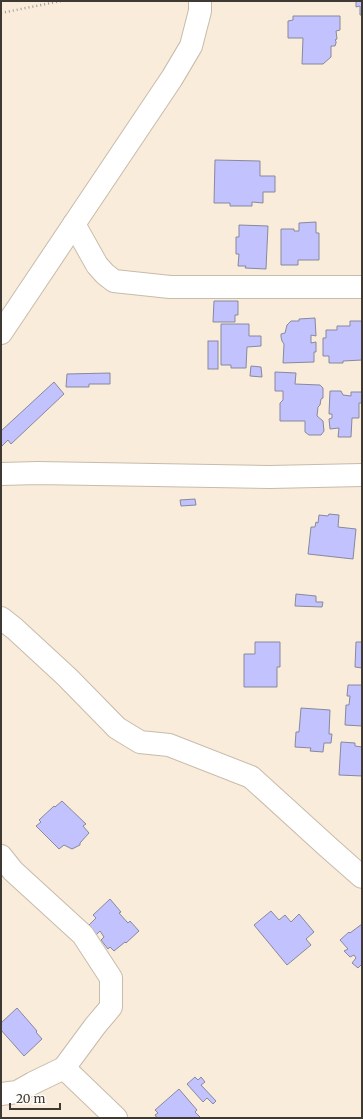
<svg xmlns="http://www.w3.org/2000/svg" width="363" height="1119" viewBox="0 0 363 1119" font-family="Merriweather,serif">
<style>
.building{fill:#c1c2fe;stroke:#88899b}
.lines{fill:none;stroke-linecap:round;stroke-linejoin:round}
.minor-casing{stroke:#c7bbaa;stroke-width:24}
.path{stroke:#a59c8f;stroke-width:2.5;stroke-dasharray:1 3;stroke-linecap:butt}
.minor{stroke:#fff;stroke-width:22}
</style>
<rect width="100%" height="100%" fill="#f9ecda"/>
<g class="building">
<path d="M356,1H362V15H360V6L356,7Z"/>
<path d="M293,16H340V30L336,31L337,39L335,40L336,41V43L335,46H331V57L323,64H302L303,38H288V21L293,20Z"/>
<path d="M215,160L260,161V176H275V192H263V203L252,202V206H230V203H214Z"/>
<path d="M316,222V233H319V260H298V265H281V229H294V231H299V223Z"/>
<path d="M239,225L268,226L266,269L245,268L246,266H238L239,254H236V237H239Z"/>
<path d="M214,301H238V315H235V322H213Z"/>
<path d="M315,318L316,336L311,335V343L316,342V352H314V362L283,363L284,344L282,341L281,337V334L285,333L287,325L291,321H299V319Z"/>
<path d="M350,321H362V360L343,361V363H329V356H323V338H326V330H337V326H350Z"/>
<path d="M221,324H249V336H261V346L247,347L246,368H231V365H221Z"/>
<rect x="208" y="341" width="10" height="28"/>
<path d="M251,366L261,367L262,377L250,376Z"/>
<path d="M275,372L296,373L295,384L320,385L323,388V398L321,399L320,405L318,407L317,416L323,421L324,431L321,435H309L305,432V421H280V403L283,400V391H275Z"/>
<path d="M110,373V384H89V387H66L67,374Z"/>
<path d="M54,382L64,394L11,444L8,440L1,447V431Z"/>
<path d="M330,391H341L343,395L351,396V392H362V403H359V418H352L351,437H338L339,428L330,429L329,419L332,418V414H329Z"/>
<path d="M195,499L196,505L181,506L180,500Z"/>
<path d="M329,514L339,515L338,527L356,529L353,559L308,554L311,527H315L316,522L318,523L319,515L328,516Z"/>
<path d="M296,594L316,596V602H323L322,607L295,606Z"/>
<path d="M255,642H280V667H277V687H244V654H255Z"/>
<path d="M356,642H362V668L355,667Z"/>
<path d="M348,685H362V726L345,725L346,705H349L350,696H347Z"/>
<path d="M301,708L330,710L329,734H332L331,743H324L323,752L310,751L311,748L295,747L296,732H299Z"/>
<path d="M341,742L355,743V746L362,747V776L339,775Z"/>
<path d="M62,801L86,824L83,826L89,833L80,843V845L72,849L64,845L59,849L36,826L41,822L39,820L54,806L55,807Z"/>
<path d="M110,899L121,912L119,913L128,923L130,921L139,931L126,943L125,942L114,951L110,947L108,949L101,940L104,937L100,931L96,935L88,926L96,918L93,915Z"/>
<path d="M271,911L279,920L285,915L291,922L299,914L314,932L306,939L311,945L287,965L254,925Z"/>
<path d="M362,924V965H361L358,968L352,963L356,958L354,955L350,957L344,951L348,949L340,940L349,932L350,933Z"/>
<path d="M17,1008L37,1031L36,1032L42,1039L24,1056L1,1030V1023Z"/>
<path d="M195,1077L198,1080L201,1077L205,1082L201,1085L216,1101L213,1104L207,1098L203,1102L187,1084Z"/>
<path d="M179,1089L197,1110L195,1112L201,1118H157L155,1115L158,1113L155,1110Z"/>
</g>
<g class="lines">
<g class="minor-casing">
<g id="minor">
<path d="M74,224L97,265L105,274L114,281L170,287H362"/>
<path d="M1,333L172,78L191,46L200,11V1"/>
<path d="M1,474L38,473L270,477L362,475"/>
<path d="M1,618L15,629L67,677L117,728L140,742L169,745L251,777L328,847L362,877"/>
<path d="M1,856L13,871L83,935L111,978V1007L95,1026L64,1068"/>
<path d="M1,1094L17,1092L33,1083L64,1068L116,1118"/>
</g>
</g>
<path class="path" d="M1,13L61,1"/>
<use href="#minor" class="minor"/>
</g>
<rect width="363" height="1119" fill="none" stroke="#3e3932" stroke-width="4"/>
<path d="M10 1103v6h50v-6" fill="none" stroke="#3e3932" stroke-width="2"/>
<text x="16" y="1103" font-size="12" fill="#3e3932" stroke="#fdfbf7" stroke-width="3" paint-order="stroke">20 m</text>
</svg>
